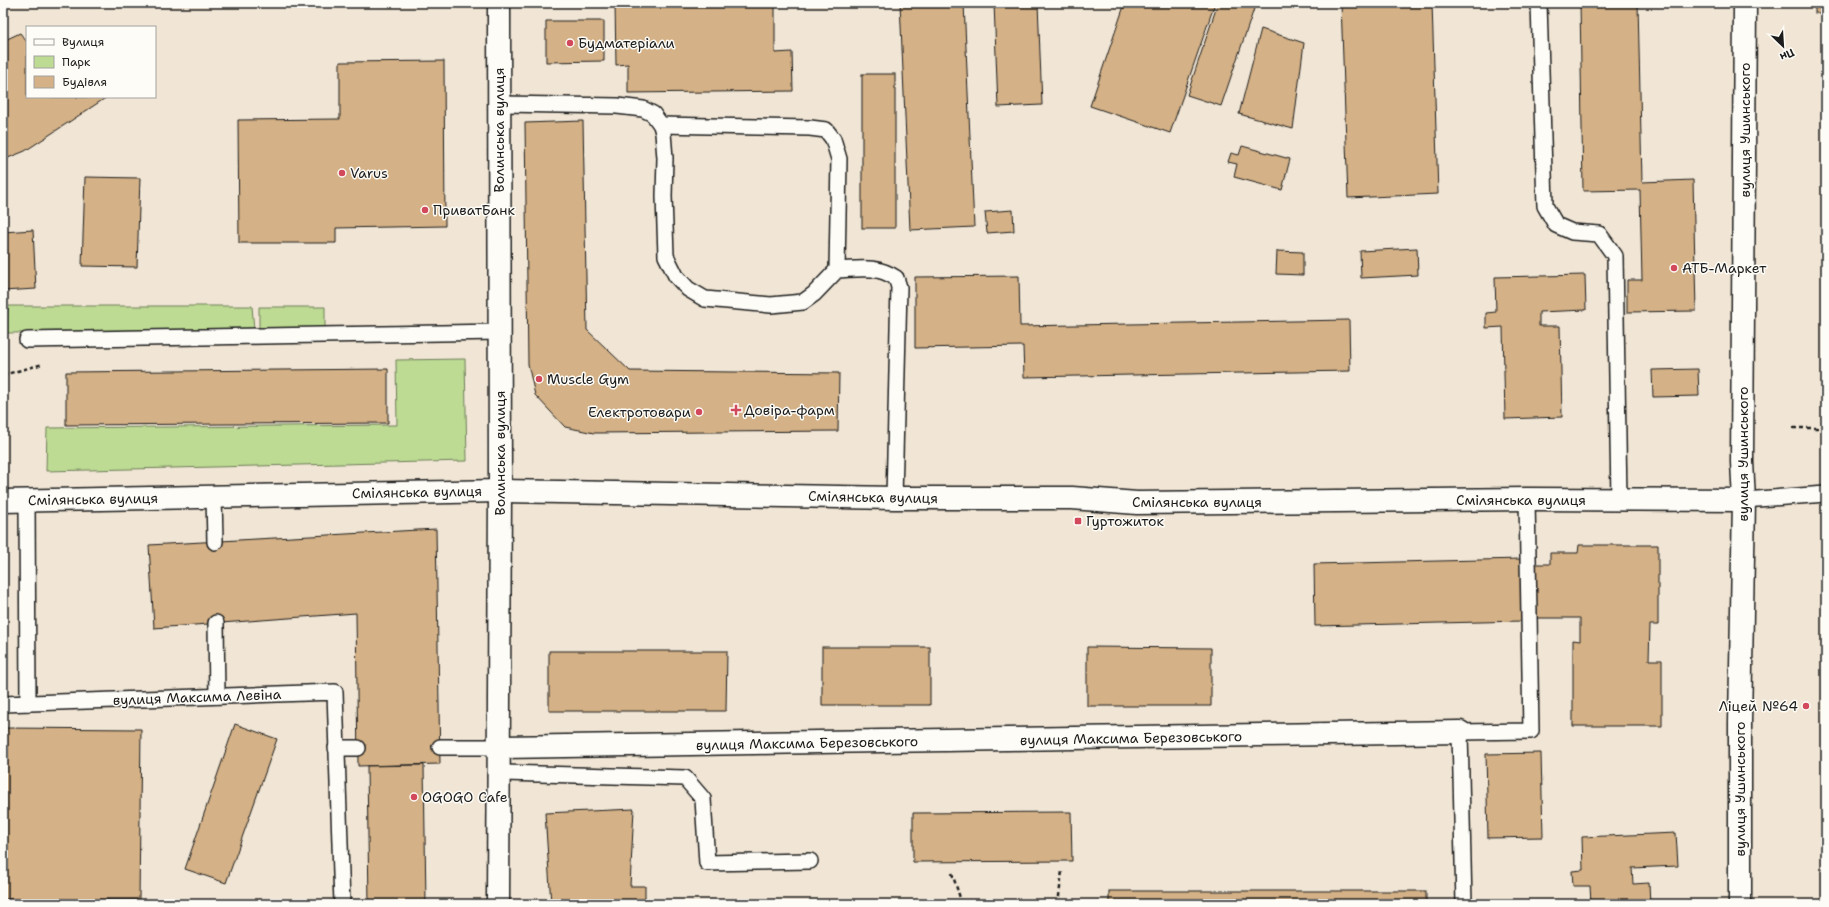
<svg xmlns="http://www.w3.org/2000/svg" width="1829" height="907" viewBox="0 0 1829 907" font-family="'Shantell Sans',sans-serif">
<style>
.green{fill:#bddb93;stroke:#6c7c58}
.building{fill:#d4b186;stroke:#1c1c1c}
.lines{fill:none;stroke-linecap:round;stroke-linejoin:round}
.lane-casing{stroke:#1c1c1c;stroke-width:18}
.street-casing{stroke:#1c1c1c;stroke-width:25}
.secondary-casing{stroke:#1c1c1c;stroke-width:25}
.path{stroke:#1c1c1c;stroke-width:2.5;stroke-dasharray:4 3;stroke-linecap:butt}
.lane{stroke:#fdfcf7;stroke-width:15}
.street{stroke:#fdfcf7;stroke-width:22}
.secondary{stroke:#fdfcf7;stroke-width:22}
.poi-dot{fill:#d1495b;stroke:#fdfcf7;stroke-width:1.5}
.labels{text-anchor:middle;stroke-width:3;stroke-linejoin:round;paint-order:stroke}
.poi-label{font-size:14px;fill:#1c1c1c;stroke:#fdfcf7;text-anchor:start}
.street-label{font-size:14px;fill:#1c1c1c;stroke:#fdfcf7}
</style>
<rect width="100%" height="100%" fill="#f1e6d5"/>
<filter id="ink" filterUnits="userSpaceOnUse"><feTurbulence type="fractalNoise" baseFrequency=".025" numOctaves="2"/><feDisplacementMap in="SourceGraphic" scale="8" xChannelSelector="R" yChannelSelector="G"/><feConvolveMatrix kernelMatrix="1 2 1 2 8 2 1 2 1" color-interpolation-filters="sRGB"/></filter>
<g filter="url(#ink)">
<g class="green">
<path d="M8,306H252L254,330L7,333Z"/>
<path d="M259,307H325V330L259,331Z"/>
<path d="M465,359L467,461L46,471L47,428L397,425L396,360Z"/>
</g>
<g class="building">
<path d="M775,3V53L792,52L793,91L628,93V64L616,65L615,4Z"/>
<path d="M900,3H964L974,227L910,230Z"/>
<path d="M994,3H1038L1042,105L998,107Z"/>
<path d="M1125,3H1215L1170,133L1090,106Z"/>
<path d="M1218,3H1256L1221,106L1187,95Z"/>
<path d="M1341,3H1432L1438,194L1348,198Z"/>
<path d="M1580,3H1638L1642,182L1693,180L1696,311L1627,312V280H1642L1640,190L1583,191Z"/>
<rect x="1815" y="3" width="11" height="10"/>
<path d="M546,21H604V61L546,62Z"/>
<path d="M1261,29L1304,43L1293,129L1239,114Z"/>
<path d="M20,33L27,42V97H107L25,151L3,160V41Z"/>
<path d="M444,61L445,226L336,228V243H239L238,120L340,119V62Z"/>
<rect x="862" y="74" width="33" height="154"/>
<path d="M583,121L587,330L630,371L839,373L838,431L594,433L565,427L535,395L528,364L525,123Z"/>
<path d="M1242,146L1290,159L1282,190L1234,177L1237,164L1228,162L1231,153L1239,155Z"/>
<path d="M85,177L140,178L137,267L82,266Z"/>
<path d="M1013,210L1014,231L987,233L985,212Z"/>
<path d="M33,230L36,289L3,291V232Z"/>
<path d="M1417,248L1418,275L1361,278L1360,251Z"/>
<path d="M1277,251L1303,252V275L1276,274Z"/>
<path d="M1585,275L1586,310L1539,312V326H1560L1562,417L1505,419L1503,327L1486,328V313L1496,312L1495,277Z"/>
<path d="M1019,276L1020,326L1349,320L1350,371L1024,377L1023,346L915,348V277Z"/>
<path d="M388,369V423L66,425V372Z"/>
<path d="M1698,369L1699,396L1653,397L1652,370Z"/>
<path d="M436,529L440,764L358,766L356,613L154,628L149,545Z"/>
<path d="M1579,545H1658V625H1650L1649,660H1662V726H1573V640L1580,641V618H1535L1534,564H1550V553H1578Z"/>
<path d="M1521,559L1522,621L1315,626L1314,564Z"/>
<rect x="822" y="647" width="108" height="58"/>
<path d="M1087,647L1211,648V706H1087Z"/>
<path d="M549,651H727L726,711H549Z"/>
<path d="M235,724L277,739L226,883L185,869Z"/>
<path d="M3,728L141,729L139,900L3,899Z"/>
<path d="M1541,753L1543,837L1488,838L1486,754Z"/>
<path d="M424,765L426,904H369L367,766Z"/>
<path d="M634,809L630,886H645V904H551L545,813Z"/>
<path d="M1071,812L1072,861L913,862V813Z"/>
<path d="M1676,833L1678,866L1632,868L1633,884L1649,883L1650,904H1591L1590,886H1573L1572,871L1583,870L1582,837Z"/>
<rect x="1109" y="891" width="317" height="13"/>
</g>
<g class="lines">
<g class="lane-casing">
<g id="lane">
<path d="M1539,3L1545,206L1556,225L1572,232L1599,234L1615,256L1619,499"/>
<path d="M500,104L617,106L643,109L653,114L661,125L663,133L665,158L664,196L666,256L676,276L688,289L705,299L771,305L803,302L814,294L837,270C860,269 876,265 896,278L899,287L894,498"/>
<path d="M661,125L810,128L826,130L833,139L839,159L837,270"/>
<path d="M27,340L500,332"/>
<path d="M214,496L215,542"/>
<path d="M1744,500L1826,494"/>
<path d="M27,501L28,703"/>
<path d="M216,623L217,696"/>
<path d="M3,704L335,692L342,904"/>
<path d="M440,747H500"/>
<path d="M336,748H358"/>
<path d="M499,773L685,778L703,799L707,863L810,861"/>
<path d="M1464,904L1460,732L1531,731L1527,499"/>
</g>
</g>
<g class="street-casing">
<g id="street">
<path d="M3,501L500,491L894,498H1072L1137,503L1527,499L1744,500"/>
<path d="M500,747L1460,732"/>
<path d="M1740,904V723L1744,500L1742,462L1745,3"/>
</g>
</g>
<g class="secondary-casing">
<path id="secondary" d="M498,904L500,491L499,3"/>
</g>
<g class="path">
<path d="M3,375L43,364"/>
<path d="M1793,428H1826"/>
<path d="M3,472L10,473"/>
<path d="M952,873L962,904"/>
<path d="M1058,904L1062,871"/>
</g>
<use href="#lane" class="lane"/>
<use href="#street" class="street"/>
<use href="#secondary" class="secondary"/>
</g>
</g>
<g class="poi-dot">
<circle cx="570" cy="43" r="4"/>
<circle cx="342" cy="173" r="4"/>
<circle cx="425" cy="210" r="4"/>
<circle cx="1674" cy="268" r="4"/>
<circle cx="539" cy="379" r="4"/>
<path d="M734 404h4v4h4v4h-4v4h-4v-4h-4v-4h4z"/>
<circle cx="699" cy="412" r="4"/>
<rect x="1074" y="517" width="8" height="8" rx="2"/>
<circle cx="1806" cy="706" r="4"/>
<circle cx="414" cy="797" r="4"/>
</g>
<g class="labels">
<g class="poi-label">
<text x="578" y="48">Будматеріали</text>
<text x="350" y="178">Varus</text>
<text x="433" y="215">ПриватБанк</text>
<text x="1682" y="273">АТБ-Маркет</text>
<text x="547" y="384">Muscle Gym</text>
<text x="744" y="415">Довіра-фарм</text>
<text x="691" y="417" text-anchor="end">Електротовари</text>
<text x="1086" y="526">Гуртожиток</text>
<text x="1798" y="711" text-anchor="end">Ліцей №64</text>
<text x="422" y="802">OGOGO Cafe</text>
</g>
<g class="street-label">
<text transform="translate(499 130) rotate(-90)" y="5">Волинська вулиця</text>
<text transform="translate(1745 130) rotate(-90)" y="5">вулиця Ушинського</text>
<text transform="translate(500 453) rotate(-90)" y="5">Волинська вулиця</text>
<text transform="translate(1743 454) rotate(-90)" y="5">вулиця Ушинського</text>
<text transform="translate(417 492) rotate(-1)" y="5">Смілянська вулиця</text>
<text transform="translate(873 497) rotate(1)" y="5">Смілянська вулиця</text>
<text transform="translate(93 499) rotate(-1)" y="5">Смілянська вулиця</text>
<text x="1521" y="505">Смілянська вулиця</text>
<text x="1197" y="507">Смілянська вулиця</text>
<text transform="translate(197 697) rotate(-2)" y="5">вулиця Максима Левіна</text>
<text transform="translate(1131 738) rotate(-1)" y="5">вулиця Максима Березовського</text>
<text transform="translate(807 743) rotate(-1)" y="5">вулиця Максима Березовського</text>
<text transform="translate(1740 789) rotate(-90)" y="5">вулиця Ушинського</text>
</g>
</g>
<rect width="1829" height="907" fill="none" stroke="#fdfcf7" stroke-width="16"/>
<rect x="8" y="8" width="1813" height="891" fill="none" stroke="#1c1c1c" stroke-width="1.5" filter="url(#ink)"/>
<rect x="26" y="26" width="130" height="72" fill="#fdfcf7" stroke="#a3a29f"/>
<rect x="34" y="39" width="20" height="6" fill="#fdfcf7" stroke="#a3a29f"/>
<text x="62" y="46" font-size="12" fill="#1c1c1c">Вулиця</text>
<rect x="34" y="56" width="20" height="12" fill="#bddb93" stroke="#a3a29f"/>
<text x="62" y="66" font-size="12" fill="#1c1c1c">Парк</text>
<rect x="34" y="76" width="20" height="12" fill="#d4b186" stroke="#a3a29f"/>
<text x="62" y="86" font-size="12" fill="#1c1c1c">Будівля</text>
<g transform="translate(1783 46) rotate(155)" stroke="#fdfcf7" stroke-width="3" paint-order="stroke">
<path d="M0-3L7 15L0 10L-7 15Z" fill="#1c1c1c"/>
<text y="-6" font-size="11" font-weight="bold" text-anchor="middle" fill="#1c1c1c">Пн</text>
</g>
</svg>
